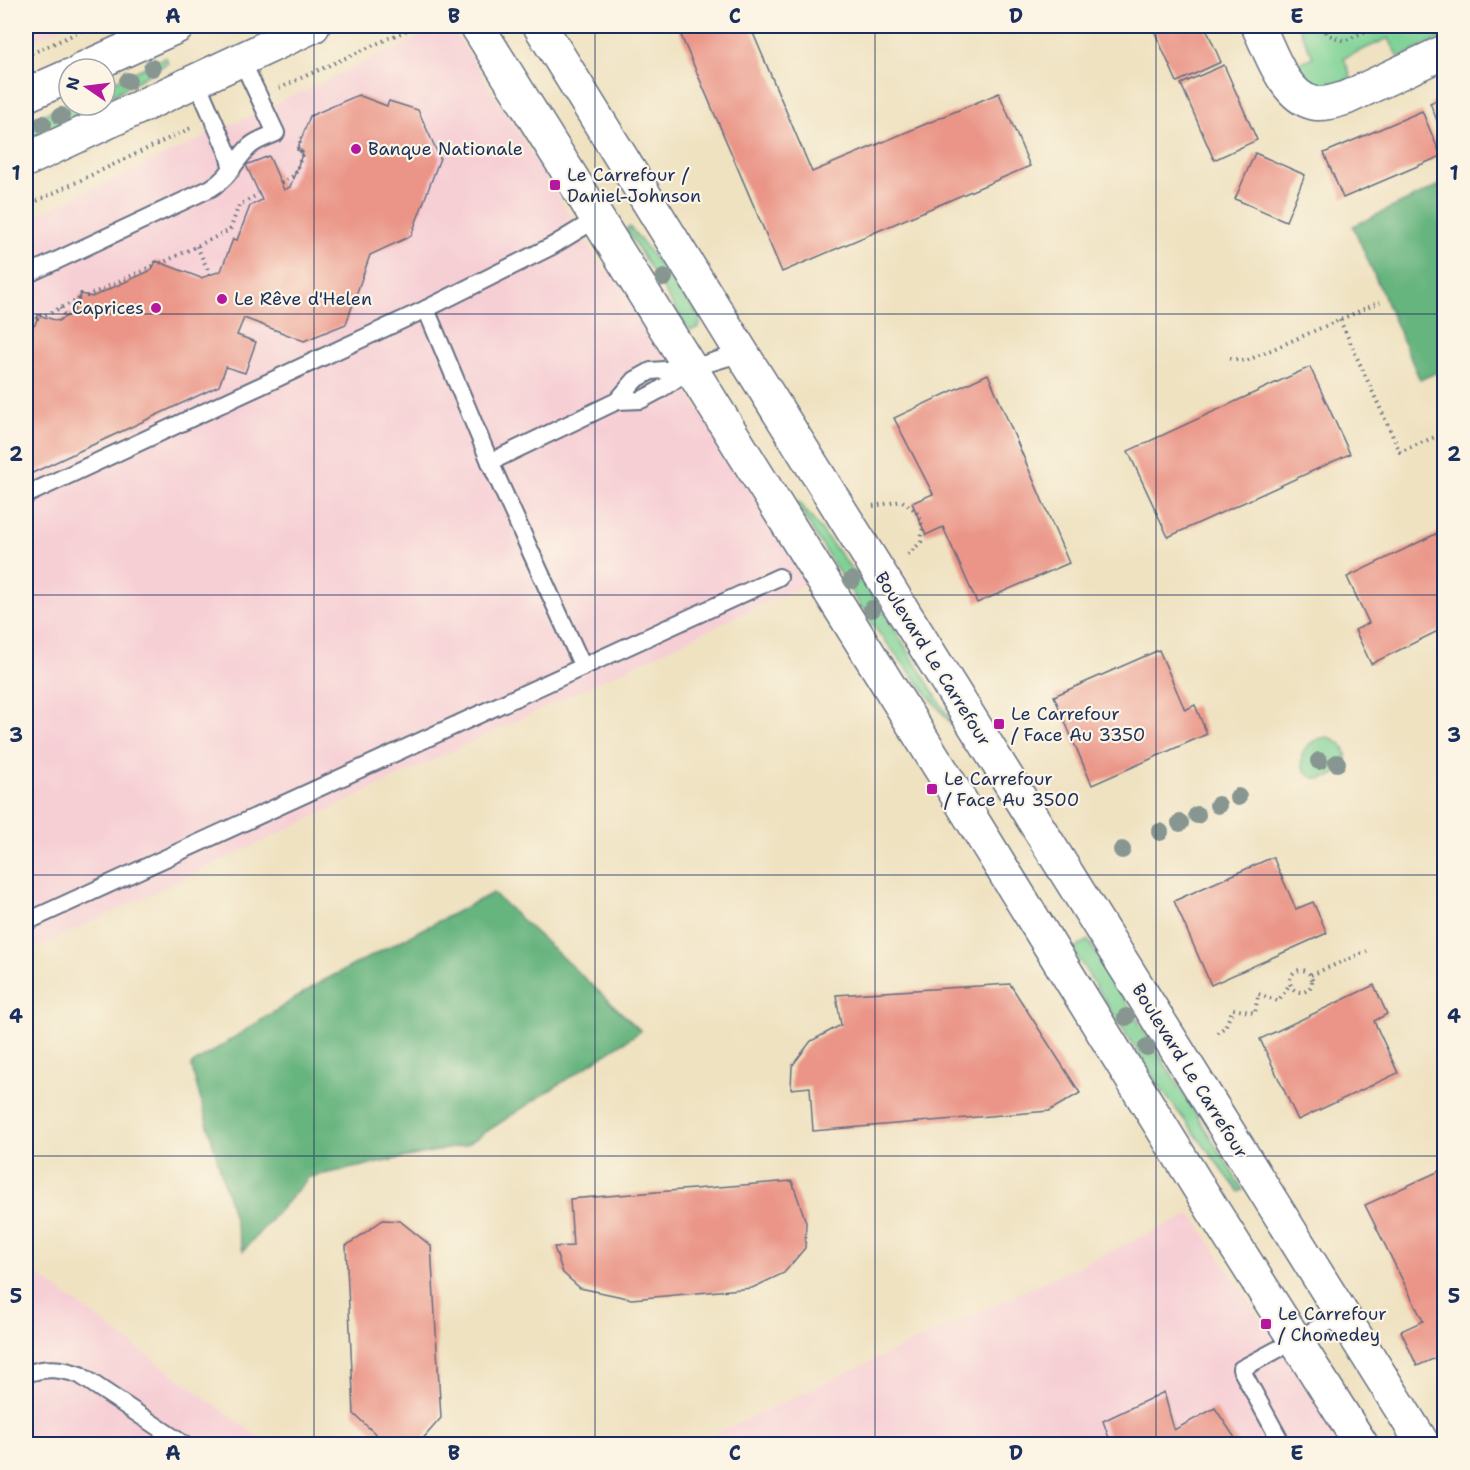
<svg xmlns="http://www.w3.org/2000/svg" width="1470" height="1470" viewBox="0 0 1470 1470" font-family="'Shantell Sans',sans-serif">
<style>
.built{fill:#f6cfd5}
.green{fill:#7ed295;stroke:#4c807a;stroke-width:1.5}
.forest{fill:#66b47e;stroke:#40726e;stroke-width:1.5}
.building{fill:#ea9587}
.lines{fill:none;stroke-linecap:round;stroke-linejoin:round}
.lane-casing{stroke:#656e81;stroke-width:20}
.street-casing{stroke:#656e81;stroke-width:36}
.secondary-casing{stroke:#656e81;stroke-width:36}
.path{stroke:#656e81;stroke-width:4;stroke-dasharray:1.5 4.5;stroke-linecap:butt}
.lane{stroke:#fff;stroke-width:16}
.street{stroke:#fff;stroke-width:33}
.secondary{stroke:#fff;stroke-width:33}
.tree{fill:#889692}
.grid{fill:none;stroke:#1b2f5e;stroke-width:1.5;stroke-opacity:0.55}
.poi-dot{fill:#b5179e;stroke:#fcf5e5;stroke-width:2}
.labels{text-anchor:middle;stroke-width:4.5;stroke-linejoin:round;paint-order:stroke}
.poi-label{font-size:18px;fill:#1b2f5e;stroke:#fcf5e5;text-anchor:start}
.street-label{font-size:18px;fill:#1b2f5e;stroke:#fcf5e5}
.neatline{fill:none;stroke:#1b2f5e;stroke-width:2}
.grid-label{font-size:20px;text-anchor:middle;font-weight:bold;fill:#1b2f5e}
</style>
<rect width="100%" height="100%" fill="#fcf5e5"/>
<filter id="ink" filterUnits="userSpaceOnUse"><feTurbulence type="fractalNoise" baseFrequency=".0167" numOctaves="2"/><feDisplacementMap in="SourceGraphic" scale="12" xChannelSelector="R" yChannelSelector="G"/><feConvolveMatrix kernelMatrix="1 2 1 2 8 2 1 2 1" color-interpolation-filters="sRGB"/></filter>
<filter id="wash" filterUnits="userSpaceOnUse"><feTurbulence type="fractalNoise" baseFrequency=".008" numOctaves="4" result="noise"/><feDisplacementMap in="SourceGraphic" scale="24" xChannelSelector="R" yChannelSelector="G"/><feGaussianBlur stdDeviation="1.35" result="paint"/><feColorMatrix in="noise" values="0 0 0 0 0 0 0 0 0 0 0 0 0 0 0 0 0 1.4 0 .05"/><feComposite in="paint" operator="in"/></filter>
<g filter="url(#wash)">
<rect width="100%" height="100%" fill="#efe2c1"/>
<g class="built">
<path d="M26,26H66L26,44Z"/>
<path d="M441,30L451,33L459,38L605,271L610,268L808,583L26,953V220L430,32Z"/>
<path d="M1191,1214L1294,1368L1341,1444H692Z"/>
<path d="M26,1266L150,1357L268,1444H26Z"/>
</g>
<g class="green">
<path d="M1298,26H1434L1440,39L1398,58L1389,38L1344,58L1352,80L1324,88L1305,82L1292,66L1313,57Z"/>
<path d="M166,57L168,63L105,100V86Z"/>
<path d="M69,102V105H96L73,118L26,141V123Z"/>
<path d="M630,227L700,317V325L697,328L691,330L685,324L626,229Z"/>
<path d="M799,502L879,604L953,724L952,725L871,623L796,504Z"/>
<path d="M1327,737C1340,740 1351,751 1344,765C1341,770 1335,774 1329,777C1300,788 1287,743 1327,737Z"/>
<path d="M1088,940L1243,1190L1239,1192L1161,1089L1073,950Z"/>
</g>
<g class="forest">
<path d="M1444,183V369L1420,380L1353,226Z"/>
<path d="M493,893L641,1031L466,1145L309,1177L243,1251L191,1065L319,983Z"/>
</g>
<g id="blocks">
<g class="building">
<path d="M677,26H750L812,172L999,93L1030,166L782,272Z"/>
<path d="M1152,26H1205L1221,62L1177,82Z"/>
<path d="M1224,65L1257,140L1214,160L1181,84Z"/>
<path d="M358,95L387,106L389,101L418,110L440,158L411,236L370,255L346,324L304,341L244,318L237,335L256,342L245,373L226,367L219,386L26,476V329L35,325L38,315L58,321L73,313L81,294L92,297L152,270L156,261L201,278L221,271L233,239L237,240L250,206L262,200L246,165L269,156L284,190L290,187L303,152L297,150L310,116Z"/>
<path d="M1444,97V138L1430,103Z"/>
<path d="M1422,111L1441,156L1343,198L1324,153Z"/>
<path d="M1255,153L1305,175L1286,221L1235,199Z"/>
<path d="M1310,367L1350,454L1168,537L1128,451Z"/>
<path d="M988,374L1069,563L977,603L943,527L926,535L912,503L933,494L894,418Z"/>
<path d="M1444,530V628L1371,664L1355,630L1369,623L1347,577Z"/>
<path d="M1159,650L1185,710L1195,705L1207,734L1092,785L1054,696Z"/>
<path d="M1273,857L1296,909L1313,902L1327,933L1211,985L1174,901Z"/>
<path d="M1010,984L1080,1093L1049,1111L813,1131L810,1087L791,1089L792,1066L811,1041L841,1025L836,995Z"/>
<path d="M1374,985L1387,1014L1374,1021L1398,1073L1298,1120L1260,1039Z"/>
<path d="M1444,1169V1368L1440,1356L1417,1366L1401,1331L1423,1321L1365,1205Z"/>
<path d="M792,1181L806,1222L805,1248L784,1273L752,1288L632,1299L580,1288L563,1273L554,1247L573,1246L570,1199Z"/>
<path d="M383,1220L400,1221L431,1246L441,1418L420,1442L382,1440L354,1414L346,1246Z"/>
<path d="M1164,1392L1174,1430L1215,1408L1239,1444H1111L1103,1421Z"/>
</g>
</g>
</g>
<g filter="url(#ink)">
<use href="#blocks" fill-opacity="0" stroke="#656e81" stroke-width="1.5"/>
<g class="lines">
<g class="lane-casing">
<g id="lane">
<path d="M196,80L227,151L232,169"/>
<path d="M598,218L552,246L426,309L490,462L617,401L635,380L651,371L692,368L742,353"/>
<path d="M26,275L211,188C230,177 235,160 250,146C257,140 267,137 276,133L241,59"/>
<path d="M617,401L641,400L658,391L691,369"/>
<path d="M490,462L583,667"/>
<path d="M26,495L426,309"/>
<path d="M26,922L779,577"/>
<path d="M26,1374C46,1367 60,1368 80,1375L183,1444"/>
<path d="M1282,1444L1241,1369L1342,1315"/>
</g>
</g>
<g class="street-casing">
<path id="street" d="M1258,26C1270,50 1284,97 1314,103C1324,105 1336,101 1346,98L1444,52"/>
</g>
<g class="secondary-casing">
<g id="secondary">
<path d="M477,26L942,771L1214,1212L1361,1444"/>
<path d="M540,26L742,353L1423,1444"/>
<path d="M83,69L178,26"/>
<path d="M26,95L69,76"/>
<path d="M26,160L313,26"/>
</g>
</g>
<g class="path">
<path d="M1324,26L1327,34L1344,41L1378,26"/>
<path d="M1409,26L1413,34"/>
<path d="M1294,31L1306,26"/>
<path d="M26,56L92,26"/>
<path d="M279,88L416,26"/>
<path d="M281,183L295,175L303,152L297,150L302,138L299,133"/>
<path d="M26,206L193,127"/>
<path d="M197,246L210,275"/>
<path d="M60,308L65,316"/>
<path d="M1340,320L1400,452L1444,433"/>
<path d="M26,324L37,319L38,315L43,316L78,300L81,294L87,296L155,265L156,261L162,263L230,230L239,205L259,194"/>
<path d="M1230,358L1246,361L1380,302"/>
<path d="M873,506L902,501L916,511L923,527L921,542L905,558"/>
<circle cx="1301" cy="981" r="11"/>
<path d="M1311,975L1367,951"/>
<path d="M1217,1033L1225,1027L1233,1009L1255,1013L1258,994L1278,1001L1288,987L1292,986"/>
</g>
<use href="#lane" class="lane"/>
<use href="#street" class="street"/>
<use href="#secondary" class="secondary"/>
</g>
<g class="tree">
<circle cx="152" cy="68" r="9"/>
<circle cx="128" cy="81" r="9"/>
<circle cx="61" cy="116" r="9"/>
<circle cx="43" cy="124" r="9"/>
<circle cx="664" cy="278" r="9"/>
<circle cx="852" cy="580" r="9"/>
<circle cx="872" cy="609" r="9"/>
<circle cx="1319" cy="761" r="9"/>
<circle cx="1337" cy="763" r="9"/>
<circle cx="1238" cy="797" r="9"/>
<circle cx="1218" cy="805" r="9"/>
<circle cx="1197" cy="815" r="9"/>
<circle cx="1180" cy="823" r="9"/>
<circle cx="1160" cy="832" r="9"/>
<circle cx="1122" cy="850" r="9"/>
<circle cx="1126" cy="1017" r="9"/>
<circle cx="1147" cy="1047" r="9"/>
</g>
</g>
<path class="grid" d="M314,26V1444M595,26V1444M875,26V1444M1156,26V1444M26,314H1444M26,595H1444M26,875H1444M26,1156H1444"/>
<g class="poi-dot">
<circle cx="356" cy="149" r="6"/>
<rect x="549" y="179" width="12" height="12" rx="3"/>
<circle cx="222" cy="299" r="6"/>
<circle cx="156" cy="308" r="6"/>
<rect x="993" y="718" width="12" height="12" rx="3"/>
<rect x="926" y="783" width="12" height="12" rx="3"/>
<rect x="1260" y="1318" width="12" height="12" rx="3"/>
</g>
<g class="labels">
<g class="poi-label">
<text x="368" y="155">Banque Nationale</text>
<text x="567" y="181">Le Carrefour /<tspan x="567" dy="21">Daniel-Johnson</tspan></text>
<text x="234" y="305">Le Rêve d'Helen</text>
<text x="144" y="314" text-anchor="end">Caprices</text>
<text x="1011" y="720">Le Carrefour<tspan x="1011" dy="21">/ Face Au 3350</tspan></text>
<text x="944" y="785">Le Carrefour<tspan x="944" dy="21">/ Face Au 3500</tspan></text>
<text x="1278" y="1320">Le Carrefour<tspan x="1278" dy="21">/ Chomedey</tspan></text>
</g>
<g class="street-label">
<text transform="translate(933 659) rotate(58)" y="6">Boulevard Le Carrefour</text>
<text transform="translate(1190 1071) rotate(58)" y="6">Boulevard Le Carrefour</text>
</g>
</g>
<rect width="1470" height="1470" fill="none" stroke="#fcf5e5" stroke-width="66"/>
<g transform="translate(87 87) rotate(284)"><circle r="28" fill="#fcf5e5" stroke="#a2a6af" stroke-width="1.5"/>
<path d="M0-4.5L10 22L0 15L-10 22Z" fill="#b5179e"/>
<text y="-9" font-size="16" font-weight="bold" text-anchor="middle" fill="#1b2f5e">N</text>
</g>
<rect x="33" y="33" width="1404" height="1404" class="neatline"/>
<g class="grid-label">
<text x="173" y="23">A</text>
<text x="454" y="23">B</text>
<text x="735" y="23">C</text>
<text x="1016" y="23">D</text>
<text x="1297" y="23">E</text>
<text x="16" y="180">1</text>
<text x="1454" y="180">1</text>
<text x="16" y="461">2</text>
<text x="1454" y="461">2</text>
<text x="16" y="742">3</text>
<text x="1454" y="742">3</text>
<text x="16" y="1023">4</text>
<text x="1454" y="1023">4</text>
<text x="16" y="1303">5</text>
<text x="1454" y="1303">5</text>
<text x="173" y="1460">A</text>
<text x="454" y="1460">B</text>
<text x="735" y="1460">C</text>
<text x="1016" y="1460">D</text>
<text x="1297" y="1460">E</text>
</g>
</svg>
